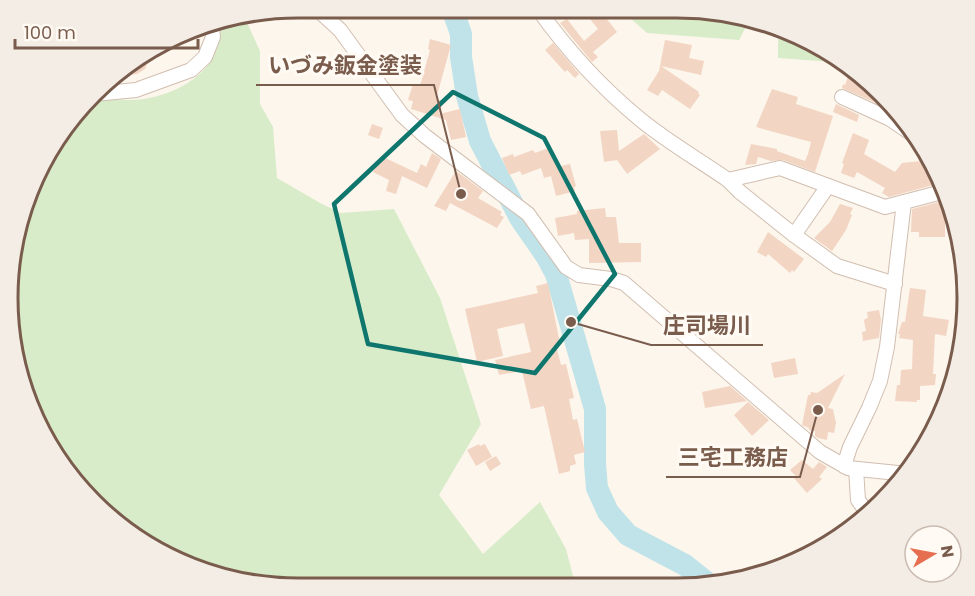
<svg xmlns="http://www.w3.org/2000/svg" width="975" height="596" viewBox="0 0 975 596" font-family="Poppins,'Noto Sans JP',sans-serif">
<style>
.green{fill:#d8ecc9}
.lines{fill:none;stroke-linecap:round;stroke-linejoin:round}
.river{stroke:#bfe3e8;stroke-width:22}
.building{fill:#f3d5c3}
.minor-casing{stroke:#d1beb0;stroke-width:16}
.minor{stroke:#fff;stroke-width:14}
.marked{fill:none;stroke:#0f766e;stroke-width:4.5;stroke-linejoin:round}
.rim{fill:none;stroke:#7a5c4d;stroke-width:3}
.leader{fill:none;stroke:#7a5c4d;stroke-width:2}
.callout-dot{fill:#7a5c4d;stroke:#fffaf3;stroke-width:2}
.callout-label{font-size:22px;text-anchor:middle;font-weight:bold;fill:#7a5c4d;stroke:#fffaf3;stroke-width:6;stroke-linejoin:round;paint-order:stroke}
</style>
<rect width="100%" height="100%" fill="#fdf6ec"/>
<g class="green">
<path d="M620,9L715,10L750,19L739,40L647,33Z"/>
<path d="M244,16L260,51V104L273,127L277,178L322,204L341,213L394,209L440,298L481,424L439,495L483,554L540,502L566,549L576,587L260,586L187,567L121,529L57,460L23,391L8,298L23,205L67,121L98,91C103,93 109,98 115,99C152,105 205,85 217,48C218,43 221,39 220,34C219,30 216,25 215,21Z"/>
<path d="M778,27L788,29L846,63L778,58Z"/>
</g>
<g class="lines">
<path class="river" d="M452,8L461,34V57L467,96L480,141L520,218L547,257L556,274L595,409V464L597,488L608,512L628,535L685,565L709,584"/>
</g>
<g class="building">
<path d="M582,9H599L617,32L593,52L598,57L592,62L560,23L567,19L584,41L598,29Z"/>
<path d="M430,39L451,45L436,99L443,101L439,114L460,109L466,137L451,140L446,120L411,109L413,101L408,100L413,84L420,86L430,50L428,49Z"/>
<path d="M665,40L692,45L689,58L704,61L701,75L661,66L699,92L698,93L700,95L690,109L662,90L658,96L647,90L659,71Z"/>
<path d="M553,43L579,74L575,78L567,70L565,72L545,50Z"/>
<path d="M152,51L145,69L137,74L128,75L118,70Z"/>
<path d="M852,66L854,67L890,109L842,88L843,84L845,85Z"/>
<path d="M772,89L798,97L796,104L833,116L815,172L783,160L771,161L758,157L756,164L745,165L751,144L777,149V151L805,161L808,154L811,142L756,127Z"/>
<path d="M836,104L859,115L857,122L833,112Z"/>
<path d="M372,124L383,128L379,139L368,135Z"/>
<path d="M617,130L619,151L644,134L660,149L627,174L617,160L604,162L600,131Z"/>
<path d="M853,133L869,140L864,154L895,172L902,163L931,160L937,184L889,197L882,193L885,188L857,172L854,178L841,173L844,164L842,163Z"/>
<path d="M551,147L557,167L570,164L576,186L574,187L575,191L556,196L551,176L544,178L541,168L522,175L520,171L509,175L502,158L513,154L514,157L533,150L535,153Z"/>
<path d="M432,153L441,159L427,188L402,176L396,194L386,191L389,180L373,172L381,156L417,173L421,164L426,167Z"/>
<path d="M456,171L483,191L478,198L502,212L500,215L504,217L497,228L450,203L446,211L434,206Z"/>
<path d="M943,201V204H946L950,217L945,216V237H919V232H911L912,209Z"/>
<path d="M840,204L853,208L850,214L852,215L846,230L832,251L814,238L830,222Z"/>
<path d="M605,208L606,217H616L619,243H641V262L589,263V239L575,240L574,233L558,236L555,218L577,214V211Z"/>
<path d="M768,232L804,259L794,272L792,270L790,273L768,254L766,257L757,252Z"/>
<path d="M548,283L560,344L556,345L561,365L566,364L574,398L569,399L573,420L577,419L585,452L574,455L576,464L570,466V471L559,474L544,406L531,409L522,371L499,375L495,360L531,352L524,323L497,329L503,356L477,362L465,309L538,293L536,286Z"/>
<path d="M910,288L926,290L923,316L949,320L946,336L935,334L933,374H936L935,385L920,386V400H917V402L895,401L897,385H900L901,370L912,369L913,340L899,338L900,334H898L902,322H905Z"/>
<path d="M879,310L881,320L879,338L863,341L862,332L866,331L864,321L865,319L868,318L867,312Z"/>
<path d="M795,358L798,374L774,378L771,363Z"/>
<path d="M845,374L828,408L833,409L836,423L834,433L828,432L827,440L818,438L815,436V431L809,430V428L802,425L808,395H810L811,392L817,393Z"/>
<path d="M730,386L747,401L705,408L702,392Z"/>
<path d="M748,402L769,420L752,436L734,415Z"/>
<path d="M479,444L480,446L485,444L492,457L476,466L467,450Z"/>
<path d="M496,456L501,464L490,471L485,462Z"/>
<path d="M802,460L813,469L819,462L827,467L819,477L822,479L807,493L794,478L796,476L790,470Z"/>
</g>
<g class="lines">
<g class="minor-casing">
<g id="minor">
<path d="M316,8L340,30L402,115L425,136L528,214L566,267L579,275L611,279L624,283L820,452L848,468L908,474"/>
<path d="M538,9C567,50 602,88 641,120C668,142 699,160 728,180L780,168L885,207L942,192"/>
<path d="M94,94L136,90L191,70L205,57L213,37L211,22"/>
<path d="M842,97L890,119L912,134"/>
<path d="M728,180L740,192L794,235L837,266L895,284"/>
<path d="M794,235L828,186"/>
<path d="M844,466L850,447L869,408L880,381L887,347L904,202"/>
<path d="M856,469L858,500L866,511"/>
</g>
</g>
<use href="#minor" class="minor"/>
</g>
<path class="marked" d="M453,92L544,138L615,274L535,373L368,344L334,204Z"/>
<path d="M0 0H975V596H0ZM298 18H677A280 280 0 0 1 957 298V298A280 280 0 0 1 677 578H298A280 280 0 0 1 18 298V298A280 280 0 0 1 298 18Z" fill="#f4ede6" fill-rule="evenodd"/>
<path class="rim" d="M298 18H677A280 280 0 0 1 957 298V298A280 280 0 0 1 677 578H298A280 280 0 0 1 18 298V298A280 280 0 0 1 298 18Z"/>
<path class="leader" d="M461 194L434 85H256M571 322L651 345H763M818 410L800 477H666"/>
<g class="callout-dot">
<circle cx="461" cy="194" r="6"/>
<circle cx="571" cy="322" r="6"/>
<circle cx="818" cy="410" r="6"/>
</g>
<g class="callout-label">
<text x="345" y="73">いづみ鈑金塗装</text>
<text x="707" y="333">庄司場川</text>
<text x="733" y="465">三宅工務店</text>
</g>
<g transform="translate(933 554) rotate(80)"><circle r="28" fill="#fffaf3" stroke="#cabbb1" stroke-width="1.5"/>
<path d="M0-4.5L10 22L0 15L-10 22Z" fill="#e76f51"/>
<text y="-9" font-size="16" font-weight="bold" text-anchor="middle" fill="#7a5c4d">N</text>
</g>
<path d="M15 39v9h183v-9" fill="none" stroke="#7a5c4d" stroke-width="3"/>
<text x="24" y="39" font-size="18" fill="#7a5c4d" stroke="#fffaf3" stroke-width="4.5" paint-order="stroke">100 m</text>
</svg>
